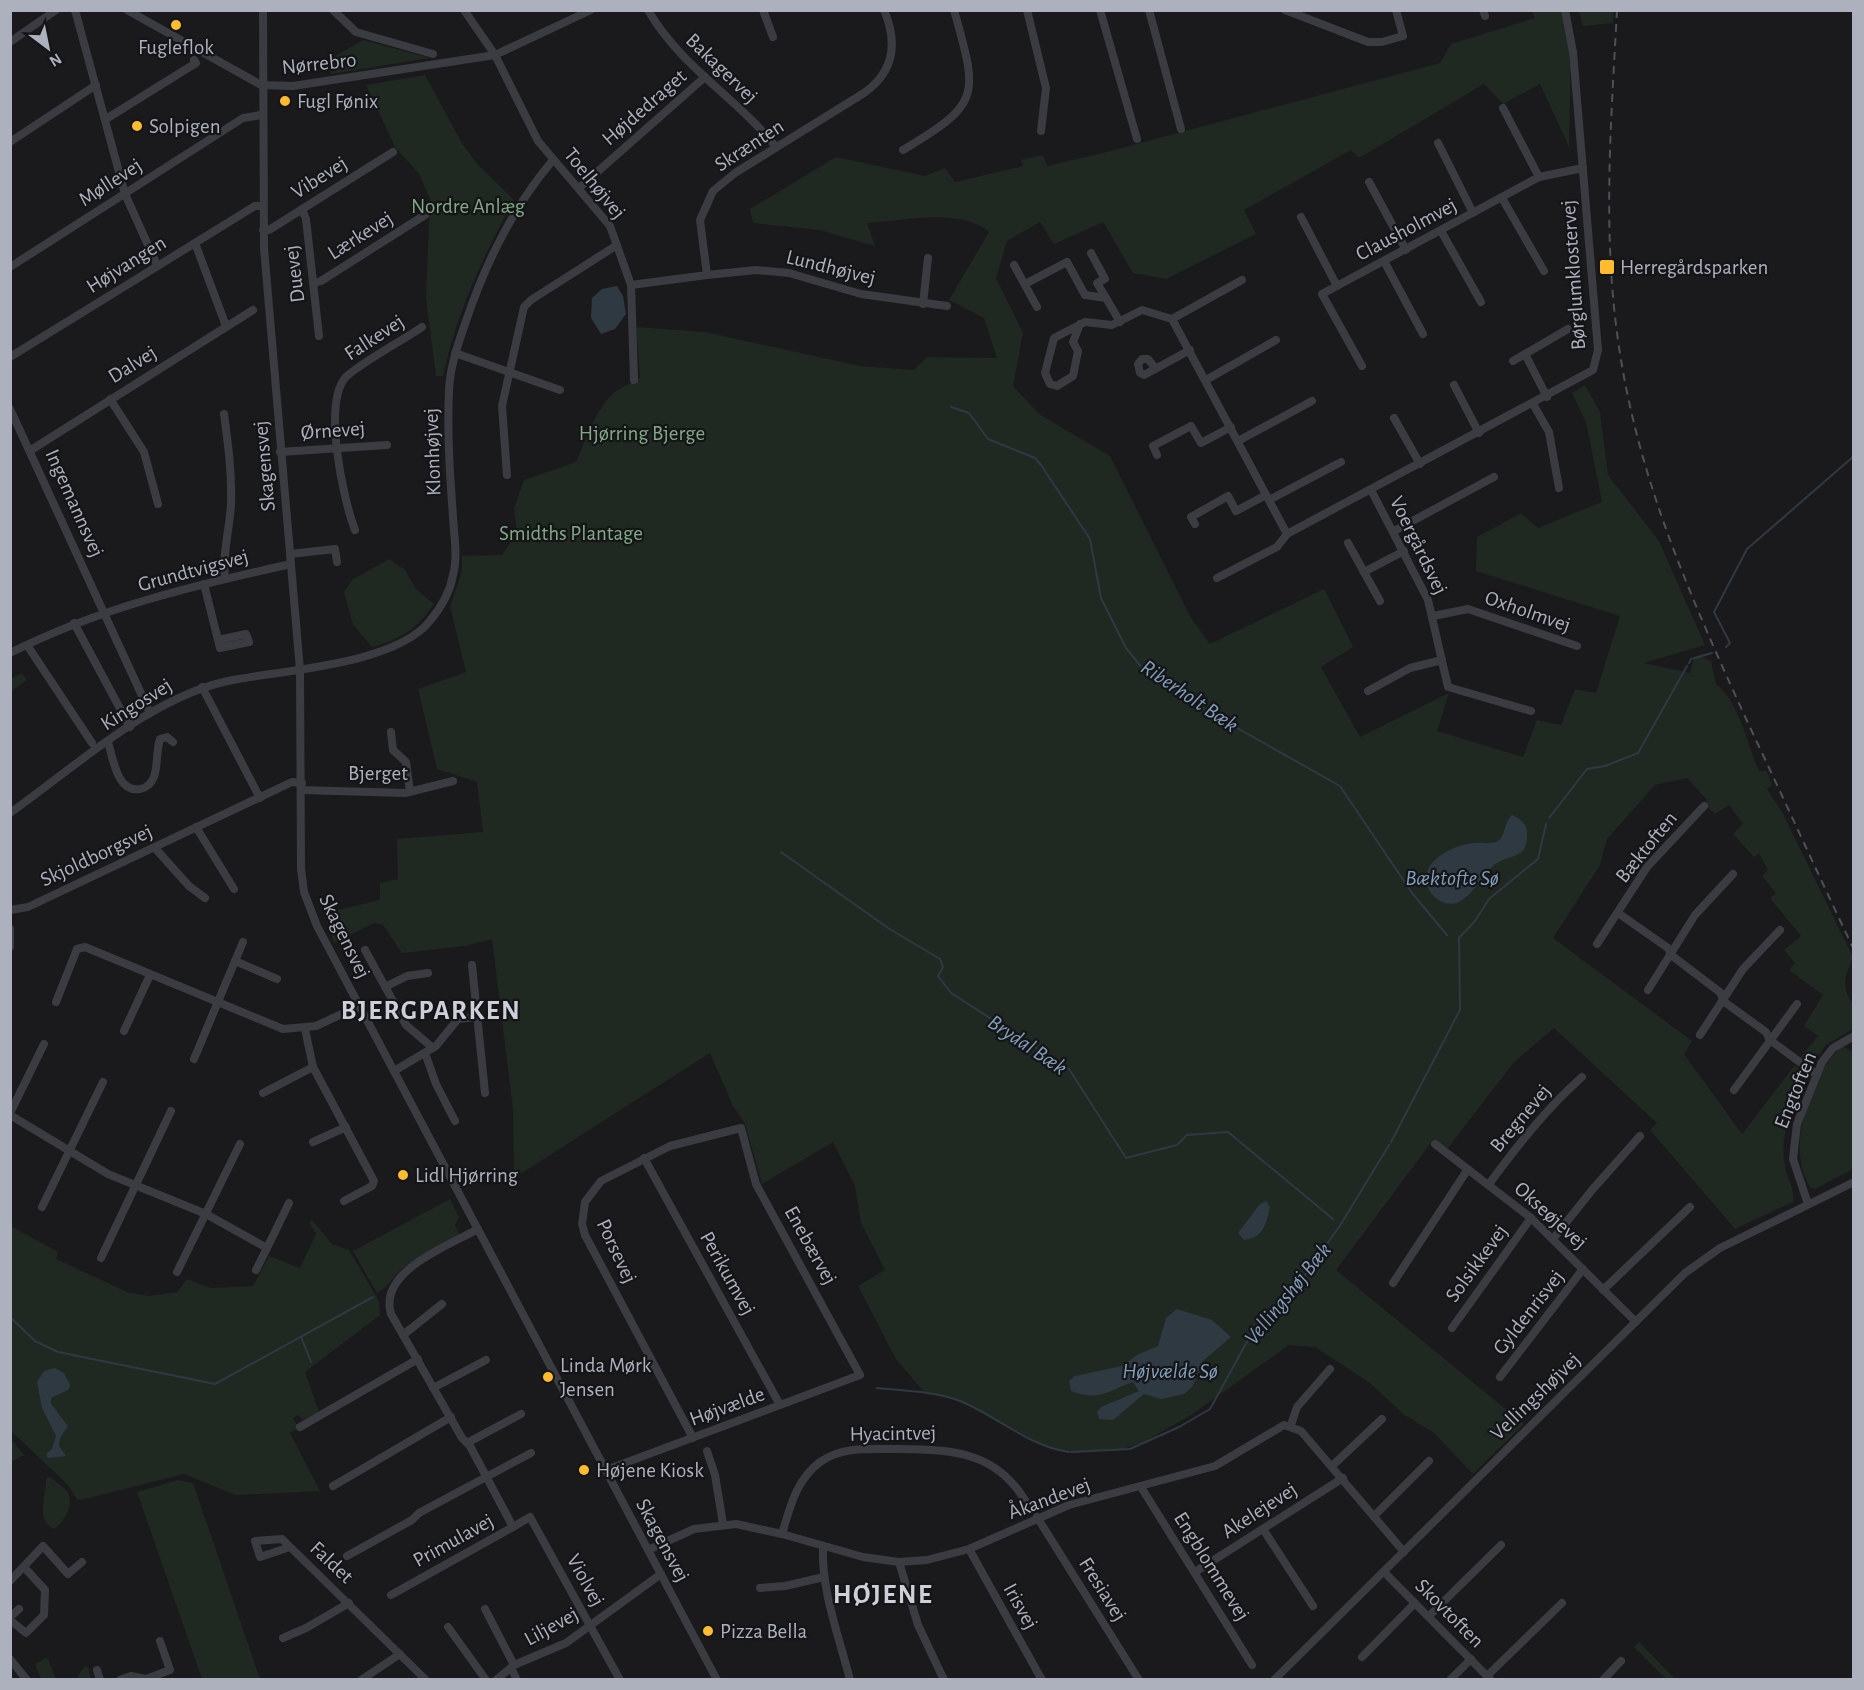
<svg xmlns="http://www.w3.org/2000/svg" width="1864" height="1690" viewBox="0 0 1864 1690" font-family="'Alegreya Sans',sans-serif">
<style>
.green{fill:#1f2821}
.water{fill:#2e3942}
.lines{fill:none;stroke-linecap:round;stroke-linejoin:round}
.stream{stroke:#2e3942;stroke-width:2}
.minor{stroke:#3b3c42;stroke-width:8}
.rail{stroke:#4e5057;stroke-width:2;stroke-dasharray:8 6;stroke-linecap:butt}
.poi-dot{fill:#ffbc30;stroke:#151518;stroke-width:2}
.labels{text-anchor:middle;stroke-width:4.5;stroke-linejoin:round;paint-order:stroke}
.poi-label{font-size:21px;fill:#acb1bd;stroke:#151518;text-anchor:start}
.street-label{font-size:21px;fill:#acb1bd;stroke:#151518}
.park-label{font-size:21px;fill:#82a985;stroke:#151518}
.water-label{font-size:22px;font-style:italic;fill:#819eba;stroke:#151518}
.district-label{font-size:27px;font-weight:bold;letter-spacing:1.5px;fill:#cdd0d9;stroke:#151518}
</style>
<rect width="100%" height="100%" fill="#1a1a1d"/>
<g class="green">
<path d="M1532,11H1561C1575,54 1569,102 1569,147L1540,84L1503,104L1484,84L1359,158L1351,150L1244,210L1256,234L1166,279L1133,273L1103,222L1054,244L1040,222L1007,241L996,278L1023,333L1013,386L1039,414L1110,456L1191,618L1210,644L1324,589L1353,647L1321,667L1360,737L1449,693L1437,731L1523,757L1537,720L1561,725L1575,689L1596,693L1620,616L1476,571L1477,537L1521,513L1538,528L1602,502L1586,422L1572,393L1585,385L1600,412L1608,475L1659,541L1705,645L1644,663L1690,673L1694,659L1700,656L1711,661L1716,684C1738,700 1748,745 1759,771H1767L1772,785L1767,789L1782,812L1853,957C1846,974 1840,988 1853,1003V1029L1826,1045L1813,1063L1801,1057L1818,1036L1804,1026L1823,995L1789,970L1795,963L1784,950L1801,936L1770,898L1776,893L1762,876L1768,870L1759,853L1754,857L1733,834L1743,824L1729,805L1715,814L1705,804L1707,800L1687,778L1655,785L1607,839L1600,865L1553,938L1692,1041L1684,1054L1742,1134L1795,1065L1808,1077C1793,1105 1779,1133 1785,1166C1787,1178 1795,1189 1793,1202L1735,1229L1650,1130L1657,1123L1554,1028L1514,1062L1448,1148L1433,1140L1336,1270L1524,1424L1473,1474L1434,1433L1403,1414L1370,1383L1315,1347L1289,1345L1191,1415L1142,1443L1119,1450L1079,1452L1050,1449L959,1400L924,1392L896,1359L858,1286L885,1270L861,1223L855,1186L833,1142L762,1184L745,1124L733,1106L710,1053L514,1178L513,1109L492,939L464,946L402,953L383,925L374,923L334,943L325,913L380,900V883L398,879L397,839L483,832L477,782L437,769L418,689L466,672L450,606L462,571V556L502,555L517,533L514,508L524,480L576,462C586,440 596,407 616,391C623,386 632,384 640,377L636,327L705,332L860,366L914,370L927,357L997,358L984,318L949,300L989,232C959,207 904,221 867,223L875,246L819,230L753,223L750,209L836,157L925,176L945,168L955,182L1023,166L1021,160L1043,155L1047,166L1103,153L1440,63L1451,44L1535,18Z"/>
<path d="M1579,11H1614L1613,23L1583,26Z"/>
<path d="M363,40L430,58L331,74L325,62Z"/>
<path d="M425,75L463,145L479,166L514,200C483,256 457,312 443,376H436L426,298L430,199L419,174L395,147L366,85Z"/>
<path d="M389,559L405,570L416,589L434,604C418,628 400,640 372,647L353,624L344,592L352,580Z"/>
<path d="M22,673L27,680L11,691V679Z"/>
<path d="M1843,1046L1854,1053L1853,1169L1815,1189L1811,1188C1784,1152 1810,1071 1843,1046Z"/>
<path d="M450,1199L459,1217L455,1225L460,1235C442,1245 424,1254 407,1265C394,1274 391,1285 377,1293L353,1251Z"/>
<path d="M312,1220L332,1244L349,1250L379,1301L380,1315L305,1372L319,1412L302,1420L298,1415L293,1418L299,1428L290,1433L320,1491L236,1495L184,1474L80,1500L77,1499L67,1484L11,1431V1226L58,1252L56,1259L127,1292L149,1296L177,1292L187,1279L211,1288L253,1286L269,1256L300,1268L316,1234L309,1222Z"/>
<path d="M11,1439L24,1455L13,1461L11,1460Z"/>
<path d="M50,1477C55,1481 61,1485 66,1490C76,1502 65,1522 54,1529C34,1519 47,1494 46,1479Z"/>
<path d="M178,1480L193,1483L260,1679H202L137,1492Z"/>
<path d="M1639,1642L1673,1677L1675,1679H1666L1634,1647Z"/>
<path d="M46,1658L48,1659L56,1679H41L35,1664Z"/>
<path d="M84,1667H88L91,1679H76Z"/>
</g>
<g class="water">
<path d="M617,286L623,296L626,314L615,329L601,334L591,318L592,298L602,289Z"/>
<path d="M1512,815C1519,818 1526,823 1527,831C1529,862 1509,852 1493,866C1478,880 1463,917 1437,899C1430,894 1427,887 1426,879C1426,858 1455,845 1473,843C1480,842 1490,844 1496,842C1506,838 1504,821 1512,815Z"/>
<path d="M1266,1201L1270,1207C1266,1225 1264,1237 1244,1240L1238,1233L1260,1204Z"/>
<path d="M1177,1309L1212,1320L1231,1337L1203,1361L1192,1387L1184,1394L1161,1399L1144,1394L1113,1420L1099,1419L1097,1412L1101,1407L1139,1391L1133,1382C1107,1391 1099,1402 1071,1391L1069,1381L1075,1376L1122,1366L1137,1355L1158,1346L1166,1318Z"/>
<path d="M55,1368L64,1373L70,1385L68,1390L51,1398V1404L68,1426L60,1438L59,1446L66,1456L48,1458L46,1454L52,1449L56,1436L42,1408L37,1382L44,1371Z"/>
</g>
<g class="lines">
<g class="stream">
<path d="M951,407L969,413L988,439L1035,458L1041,465L1090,539L1101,598L1126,648L1143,669L1207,711L1340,786L1412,893L1447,935"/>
<path d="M1726,647L1730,643L1714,612L1747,549L1854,456"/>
<path d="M1689,663L1691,659L1712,653"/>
<path d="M1549,818L1587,769L1605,766L1638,753L1687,666"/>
<path d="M781,852L888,928L940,959L943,967L938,976L951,993L1069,1069L1126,1158L1177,1145L1187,1135L1228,1132L1333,1219"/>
<path d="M1391,1142L1460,1010L1459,938L1475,921L1489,899L1538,859L1546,824"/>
<path d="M10,1317L35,1341L58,1352L215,1384L373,1297"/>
<path d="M301,1337L311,1362"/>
<path d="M877,1388C904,1391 934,1391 960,1401C997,1416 1028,1446 1069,1452"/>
<path d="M1071,1452L1130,1449L1179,1427L1210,1409L1254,1329L1286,1302L1341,1224L1389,1145"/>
</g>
<g class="minor">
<path d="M75,10L125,194L157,265"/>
<path d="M127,10L261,85L293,86L495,55L591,10"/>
<path d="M263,10L264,248L300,670L301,869L304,892L317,926L717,1680"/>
<path d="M333,10L356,32L433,54"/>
<path d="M464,10L495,55L538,141L610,226L631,285L634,380"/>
<path d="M648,10C680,66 737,98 776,147"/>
<path d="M763,10L773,37"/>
<path d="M1027,10L1046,88L1041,131"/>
<path d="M1100,10L1137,139"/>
<path d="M1149,10L1181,129"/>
<path d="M1285,10L1368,42H1382L1403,36L1396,10"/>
<path d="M1483,10L1485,16"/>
<path d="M10,42L56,10"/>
<path d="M1503,108L1539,177"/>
<path d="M106,119L196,63L194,60"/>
<path d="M10,142L96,85"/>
<path d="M1438,143L1473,213"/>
<path d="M903,150C982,103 978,96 954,10"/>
<path d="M1369,182L1406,250"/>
<path d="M579,188L705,77"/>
<path d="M1502,198L1544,271"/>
<path d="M302,209L306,219L319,336"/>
<path d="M1301,217L1337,286"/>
<path d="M263,230H269L393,152"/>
<path d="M1441,231L1481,302"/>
<path d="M195,243L226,326"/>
<path d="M1091,253L1105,279L1097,283L1106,298"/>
<path d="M1384,261L1423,334"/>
<path d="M1014,265L1037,307"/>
<path d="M10,267L243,118L261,115"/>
<path d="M707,275L756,270L789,273L861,294L947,306"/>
<path d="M314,283L321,281L425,215"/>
<path d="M1025,284L1067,262L1085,295L1106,298L1120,322"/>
<path d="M631,285L707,275L700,220L713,191L735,173L864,93C894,72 898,43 884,10"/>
<path d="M923,304L928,258"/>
<path d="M1172,319L1242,280"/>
<path d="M1080,324L1073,342L1078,351L1073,376L1057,386L1050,384L1045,373L1054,338L1085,322L1112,325L1142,310L1172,319L1287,534"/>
<path d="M455,353L560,390"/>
<path d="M1525,354L1547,397"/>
<path d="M10,357L255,206H262"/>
<path d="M1513,361L1568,329"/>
<path d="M1362,366L1322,294L1539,177L1583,168"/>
<path d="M1156,369L1148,359H1142L1138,364L1140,373L1144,375L1190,350"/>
<path d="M1206,380L1276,340"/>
<path d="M1454,385L1479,433"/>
<path d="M110,399L144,452L158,504"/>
<path d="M1533,404L1549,432L1559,488"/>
<path d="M10,409L150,713"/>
<path d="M224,414C228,444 232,473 231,503C230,529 222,552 225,579"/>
<path d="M1394,418L1420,464"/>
<path d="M1238,441L1312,401"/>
<path d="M31,450L253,310"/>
<path d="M280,452L387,445"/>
<path d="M1157,455L1153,446L1191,426L1201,443L1231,427"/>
<path d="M507,475L502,406L524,307L531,300L617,245"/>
<path d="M1371,490L1428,600L1448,687L1531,711"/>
<path d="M1269,500L1341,462"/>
<path d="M1195,524L1191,517L1228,496L1236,511L1266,495"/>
<path d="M355,530C343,499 323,405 345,378C357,365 405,339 422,327"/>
<path d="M1394,531L1494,477"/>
<path d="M1348,543L1380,601"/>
<path d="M290,554L335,549L337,562"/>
<path d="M1364,572L1404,551"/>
<path d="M1217,578L1277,547L1287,534L1593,370L1598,350L1573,52L1565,10"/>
<path d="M204,584L220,648L249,642L246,634L218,640"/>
<path d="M1433,616L1468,609L1577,646"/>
<path d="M74,623L130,727"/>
<path d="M27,645L92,743"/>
<path d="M10,653C99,608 195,585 291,564"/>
<path d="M202,687L260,798"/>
<path d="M1368,691L1410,668L1442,660"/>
<path d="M391,732L393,750L406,762L410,792"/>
<path d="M108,742C113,758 117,793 140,789C147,788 151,784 154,777C158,765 156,752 160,739L167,737L173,742"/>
<path d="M301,790L405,793L453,781"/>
<path d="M10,813C75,767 154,694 233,680C286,670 394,664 429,622C440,609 450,592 453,575C458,556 454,536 453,517C450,475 447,433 449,391C450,366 458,344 466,321C486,262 512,208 553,160"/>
<path d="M196,827L234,889"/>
<path d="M154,847L189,886L205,898"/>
<path d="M10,910L28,907L292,782L302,783"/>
<path d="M1618,913L1668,948L1671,955L1721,993L1723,1001L1766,1032L1770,1040L1816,1074"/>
<path d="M10,929V947"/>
<path d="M1597,944L1647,867L1704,806"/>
<path d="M365,950L406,1025L433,1048"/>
<path d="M235,961L277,979"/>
<path d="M472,965L485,1093"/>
<path d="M385,987L407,976L428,973"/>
<path d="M1648,990L1695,915L1733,874"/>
<path d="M56,1002L77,949L85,947L283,1029L316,1026L359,1006"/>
<path d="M305,1029L313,1067L374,1181L372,1186L344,1201"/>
<path d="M124,1031L150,975"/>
<path d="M1700,1035L1743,969L1780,930"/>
<path d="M425,1053L436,1084L455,1121"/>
<path d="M194,1059L243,942"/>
<path d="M394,1071L436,1046L458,1019L477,1017"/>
<path d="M1734,1090L1797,1004"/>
<path d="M263,1093L313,1067"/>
<path d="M10,1113L44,1044"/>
<path d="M10,1115L108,1174L206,1214L267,1248L289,1203"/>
<path d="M313,1142L346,1127"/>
<path d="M1435,1144L1531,1218L1636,1322"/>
<path d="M644,1158L780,1405"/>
<path d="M1489,1184C1518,1145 1546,1109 1582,1077"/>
<path d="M1808,1204L1793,1159L1797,1124L1822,1062L1833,1048L1854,1036"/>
<path d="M42,1207L103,1082"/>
<path d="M1553,1239L1592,1190L1640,1136"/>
<path d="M101,1258L171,1111"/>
<path d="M256,1270L267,1248"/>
<path d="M177,1272L240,1144"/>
<path d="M1393,1283L1468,1169"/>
<path d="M1603,1290L1690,1207"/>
<path d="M1452,1328L1531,1218"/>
<path d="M403,1335L442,1304"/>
<path d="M1500,1377L1583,1269"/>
<path d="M433,1388L486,1360"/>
<path d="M1291,1425L1297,1407L1330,1369"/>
<path d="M300,1427L418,1359"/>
<path d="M467,1443L521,1414"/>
<path d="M707,1451L715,1475L723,1524"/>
<path d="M1332,1466L1382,1419"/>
<path d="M606,1470L860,1375L756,1184L741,1128L670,1146L601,1181L585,1202L582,1224L585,1235L693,1438"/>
<path d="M333,1486L451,1417"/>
<path d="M1141,1487L1252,1665"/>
<path d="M1374,1516L1429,1461"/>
<path d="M1037,1517L1139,1680"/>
<path d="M513,1527L530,1517L620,1680"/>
<path d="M1263,1529L1313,1606"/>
<path d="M782,1534C790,1507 796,1480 820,1462C841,1447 866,1449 891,1449C949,1450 997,1448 1029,1507"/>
<path d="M823,1546C821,1591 839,1636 850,1680"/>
<path d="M290,1547L260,1557L255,1541L282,1539L426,1680"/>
<path d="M969,1549L1042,1680"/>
<path d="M648,1550L694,1529L736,1524L782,1534L863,1557L899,1562L927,1560L969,1549L1069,1505L1215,1466L1284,1425L1301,1431L1404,1552"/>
<path d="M347,1556L412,1520L419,1513L531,1453"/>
<path d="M899,1562L918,1625L944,1680"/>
<path d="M1195,1572L1343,1478"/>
<path d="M1384,1572L1491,1680"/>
<path d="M10,1581L43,1546L68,1574L82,1562"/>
<path d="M760,1588L785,1586L824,1577"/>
<path d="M391,1595L513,1527L470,1446L462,1438L391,1314C378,1271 448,1246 478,1229"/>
<path d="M485,1609L514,1665"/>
<path d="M1429,1616L1501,1545"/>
<path d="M10,1617L19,1609"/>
<path d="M10,1620L26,1633L44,1615L45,1590L24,1567"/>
<path d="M448,1627L486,1680"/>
<path d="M283,1638L306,1628L349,1603"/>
<path d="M1362,1657L1415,1603"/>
<path d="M10,1659L27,1680"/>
<path d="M511,1668L517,1680"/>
<path d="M97,1670L100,1680"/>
<path d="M1487,1676L1562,1603"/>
<path d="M120,1680L131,1676L146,1679L170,1670L160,1641"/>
<path d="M361,1680L400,1654"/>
<path d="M496,1680L514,1665L566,1643L661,1574"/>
<path d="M1274,1680L1685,1273L1720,1248L1854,1182"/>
<path d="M1450,1680L1471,1659"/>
<path d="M1603,1680L1621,1661"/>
</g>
<path class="rail" d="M1617,10C1611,123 1602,235 1619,347C1639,482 1691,598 1747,721C1783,797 1818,874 1854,950"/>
</g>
<g class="poi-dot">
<circle cx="176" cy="25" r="6"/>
<circle cx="285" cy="101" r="6"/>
<circle cx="137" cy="126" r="6"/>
<rect x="1599" y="259" width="16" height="16" rx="3"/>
<circle cx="403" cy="1175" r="6"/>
<circle cx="548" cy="1377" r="6"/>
<circle cx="584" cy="1470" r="6"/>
<circle cx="708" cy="1631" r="6"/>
</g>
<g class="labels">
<g class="poi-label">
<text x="176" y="54" text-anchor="middle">Fugleflok</text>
<text x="297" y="108">Fugl Fønix</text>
<text x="149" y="133">Solpigen</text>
<text x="1620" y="274">Herregårdsparken</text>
<text x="415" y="1182">Lidl Hjørring</text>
<text x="560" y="1372">Linda Mørk<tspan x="560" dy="24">Jensen</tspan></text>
<text x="596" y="1477">Højene Kiosk</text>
<text x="720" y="1638">Pizza Bella</text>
</g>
<g class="street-label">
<text transform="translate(319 63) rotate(-6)" y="7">Nørrebro</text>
<text transform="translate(722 68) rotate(44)" y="7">Bakagervej</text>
<text transform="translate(644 107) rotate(-41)" y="7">Højdedraget</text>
<text transform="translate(749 145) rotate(-33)" y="7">Skrænten</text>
<text transform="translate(319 177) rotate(-32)" y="7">Vibevej</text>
<text transform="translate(110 182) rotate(-33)" y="7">Møllevej</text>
<text transform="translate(595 183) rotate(51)" y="7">Toelhøjvej</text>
<text transform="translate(1406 229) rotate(-28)" y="7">Clausholmvej</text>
<text transform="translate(360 235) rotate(-32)" y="7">Lærkevej</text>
<text transform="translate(126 264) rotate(-32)" y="7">Højvangen</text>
<text transform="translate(831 267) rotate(14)" y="7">Lundhøjvej</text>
<text transform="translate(294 274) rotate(-97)" y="7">Duevej</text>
<text transform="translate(1573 275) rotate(-94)" y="7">Børglumklostervej</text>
<text transform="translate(374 337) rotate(-33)" y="7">Falkevej</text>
<text transform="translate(132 364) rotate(-32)" y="7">Dalvej</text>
<text transform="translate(333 430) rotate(-4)" y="7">Ørnevej</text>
<text transform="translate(432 452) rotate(-92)" y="7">Klonhøjvej</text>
<text transform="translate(264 466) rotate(-95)" y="7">Skagensvej</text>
<text transform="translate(75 503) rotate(66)" y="7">Ingemannsvej</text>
<text transform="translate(1419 545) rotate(64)" y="7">Voergårdsvej</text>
<text transform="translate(193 570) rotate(-15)" y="7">Grundtvigsvej</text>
<text transform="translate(1528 611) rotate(19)" y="7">Oxholmvej</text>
<text transform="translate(136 704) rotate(-32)" y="7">Kingosvej</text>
<text x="378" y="780">Bjerget</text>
<text transform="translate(1646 847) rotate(-51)" y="7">Bæktoften</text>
<text transform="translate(96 855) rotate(-25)" y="7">Skjoldborgsvej</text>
<text transform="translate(345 936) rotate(64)" y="7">Skagensvej</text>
<text transform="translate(1795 1090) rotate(-68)" y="7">Engtoften</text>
<text transform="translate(1520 1118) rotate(-50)" y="7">Bregnevej</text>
<text transform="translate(1551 1215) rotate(42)" y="7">Okseøjevej</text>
<text transform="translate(811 1245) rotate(61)" y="7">Enebærvej</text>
<text transform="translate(617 1251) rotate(65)" y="7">Porsevej</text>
<text transform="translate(1476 1263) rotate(-54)" y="7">Solsikkevej</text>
<text transform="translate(728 1273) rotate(61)" y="7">Perikumvej</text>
<text transform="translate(1528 1312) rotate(-52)" y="7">Gyldenrisvej</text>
<text transform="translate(1535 1396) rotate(-44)" y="7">Vellingshøjvej</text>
<text transform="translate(727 1406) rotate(-20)" y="7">Højvælde</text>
<text transform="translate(893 1433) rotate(-1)" y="7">Hyacintvej</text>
<text transform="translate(1049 1498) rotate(-20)" y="7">Åkandevej</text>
<text transform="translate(1259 1510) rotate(-33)" y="7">Akelejevej</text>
<text transform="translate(453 1540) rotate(-29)" y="7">Primulavej</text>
<text transform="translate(663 1540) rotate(62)" y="7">Skagensvej</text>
<text transform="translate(332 1562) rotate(43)" y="7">Faldet</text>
<text transform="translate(1212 1566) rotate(58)" y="7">Engblommevej</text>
<text transform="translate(586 1580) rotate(61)" y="7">Violvej</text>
<text transform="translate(1103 1589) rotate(58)" y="7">Fresiavej</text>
<text transform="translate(1021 1606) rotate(61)" y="7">Irisvej</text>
<text transform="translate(1450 1613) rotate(45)" y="7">Skovtoften</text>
<text transform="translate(551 1626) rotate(-29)" y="7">Liljevej</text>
</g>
<g class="park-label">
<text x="468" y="213">Nordre Anlæg</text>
<text x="642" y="440">Hjørring Bjerge</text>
<text x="571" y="540">Smidths Plantage</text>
</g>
<g class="water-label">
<text transform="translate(1190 695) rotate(34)" y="8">Riberholt Bæk</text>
<text x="1452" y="885">Bæktofte Sø</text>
<text transform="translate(1028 1044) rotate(34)" y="8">Brydal Bæk</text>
<text transform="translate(1287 1293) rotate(-51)" y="8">Vellingshøj Bæk</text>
<text x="1170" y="1378">Højvælde Sø</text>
</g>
<g class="district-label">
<text x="431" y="1019">BJERGPARKEN</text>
<text x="883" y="1603">HØJENE</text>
</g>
</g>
<rect width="1864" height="1690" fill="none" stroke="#acb1bd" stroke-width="24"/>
<g transform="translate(48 48) rotate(148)" stroke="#151518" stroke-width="4.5" paint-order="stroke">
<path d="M0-4.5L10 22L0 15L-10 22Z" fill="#acb1bd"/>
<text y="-9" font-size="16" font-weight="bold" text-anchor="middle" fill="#acb1bd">N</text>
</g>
</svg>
